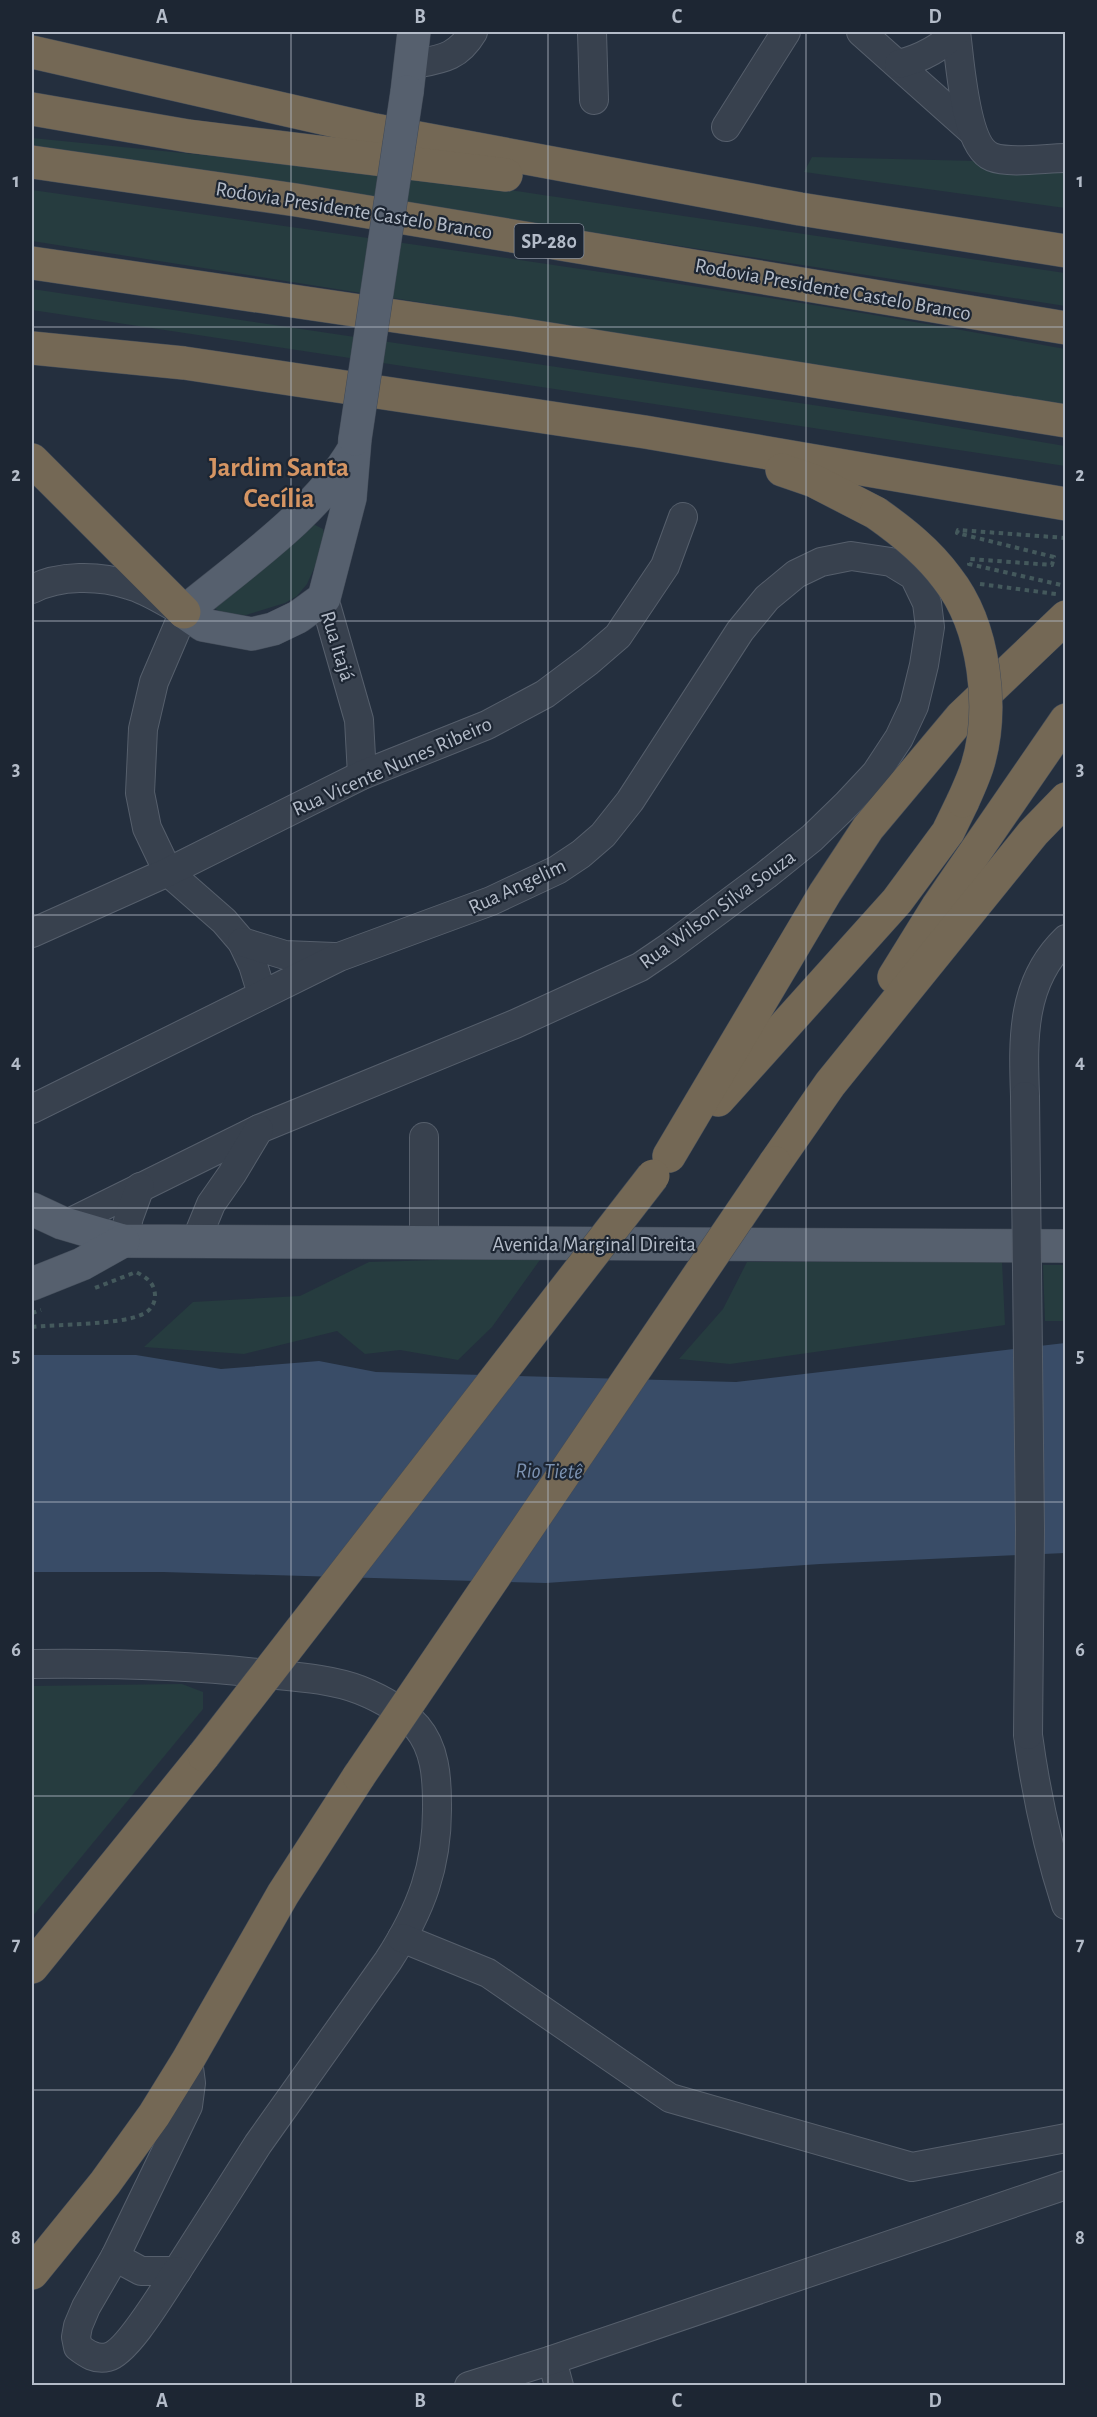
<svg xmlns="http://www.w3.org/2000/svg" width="1097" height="2417" viewBox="0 0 1097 2417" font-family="'Alegreya Sans',sans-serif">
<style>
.green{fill:#263c3f}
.water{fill:#394c67}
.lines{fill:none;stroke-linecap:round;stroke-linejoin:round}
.minor-casing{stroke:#565f6c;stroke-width:30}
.major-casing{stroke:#414a57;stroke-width:34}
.highway-casing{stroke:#434c59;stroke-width:34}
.path{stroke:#44595c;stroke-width:4;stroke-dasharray:4.5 4.5;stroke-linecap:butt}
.minor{stroke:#38414e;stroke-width:28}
.major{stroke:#56606e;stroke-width:33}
.highway{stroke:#746855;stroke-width:33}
.minor-bridge-casing{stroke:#565f6c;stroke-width:30;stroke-linecap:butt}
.major-bridge-casing{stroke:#414a57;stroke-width:34;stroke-linecap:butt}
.highway-bridge-casing{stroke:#434c59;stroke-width:34;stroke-linecap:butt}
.minor-bridge{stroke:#38414e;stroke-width:28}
.major-bridge{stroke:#56606e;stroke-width:33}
.highway-bridge{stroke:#746855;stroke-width:33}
.grid{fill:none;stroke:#b4bcc9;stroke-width:1.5;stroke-opacity:0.55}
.labels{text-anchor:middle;stroke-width:4.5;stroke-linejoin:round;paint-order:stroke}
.shield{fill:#1d2633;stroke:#878f9c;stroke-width:1.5}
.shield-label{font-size:20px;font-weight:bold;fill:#b4bcc9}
.street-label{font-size:21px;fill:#b4bcc9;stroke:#1d2633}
.water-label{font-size:22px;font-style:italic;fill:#7c92b1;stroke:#1d2633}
.district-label{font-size:27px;font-weight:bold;fill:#d59563;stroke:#1d2633}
.neatline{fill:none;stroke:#b4bcc9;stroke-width:2}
.grid-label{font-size:20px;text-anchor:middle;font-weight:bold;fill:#b4bcc9}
</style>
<rect width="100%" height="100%" fill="#242f3e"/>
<g class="green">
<path d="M32,138L416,176L1065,273V306L32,145Z"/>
<path d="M812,157L1065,163V208L804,172Z"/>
<path d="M32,190C376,240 723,285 1065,349V404L32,241Z"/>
<path d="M32,289L894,417L1065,446V466L32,310Z"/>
<path d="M313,524L323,529L326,542L307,584L297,596L285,603L246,615L224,614L211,606Z"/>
<path d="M542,1257L492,1327L458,1360L400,1350L365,1354L337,1331L244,1354L144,1347L193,1302L300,1296L369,1262Z"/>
<path d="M747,1262H1002L1005,1325L730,1364L679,1359L723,1309Z"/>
<path d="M1043,1265H1065V1321H1045Z"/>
<path d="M1065,1605L1066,1706H1065L1063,1623Z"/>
<path d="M182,1684L203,1692V1709L32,1917V1686Z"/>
</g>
<path class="water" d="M1065,1343V1553L820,1564L546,1583L163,1572H32V1355H136L221,1369L319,1361L376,1372L736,1382Z"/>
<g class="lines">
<g class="minor-casing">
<g id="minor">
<path d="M592,32L594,100"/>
<path d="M861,32L972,131"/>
<path d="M956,32C960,58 964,146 992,157C1010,164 1045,158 1066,158"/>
<path d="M899,64C922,58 940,49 956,32"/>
<path d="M410,65C440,59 457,59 473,32"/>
<path d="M726,127L786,32"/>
<path d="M32,589C59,575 99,575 129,585C148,590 166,603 184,612L154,682L143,729L140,793L147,828L168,872L224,921L242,942L253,965L262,994"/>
<path d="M324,598L359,720L362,775"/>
<path d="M32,933L168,872L362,775L487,725L545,694L589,661L618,636L665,566L683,517"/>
<path d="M242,942L285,955L334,957"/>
<path d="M1025,1096C1023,1039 1021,982 1066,939"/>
<path d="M32,1109L339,957L491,901L557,870L581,854L603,835L630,801L740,631L767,598L796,574L821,562L851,556L891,562L914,576L927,603L930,627L924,665L914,706L899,738L876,773L847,804L812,838L766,875L668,948L640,967L515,1024L259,1129L67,1224"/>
<path d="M424,1137V1243"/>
<path d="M123,1241L129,1217L140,1187"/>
<path d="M195,1243L211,1204L232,1174L259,1129"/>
<path d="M32,1664C110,1663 189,1665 267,1674C298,1677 331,1679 360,1690C380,1698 403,1711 417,1727C435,1748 437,1777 437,1804C438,1866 421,1910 388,1961L258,2144L177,2271H141L115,2257"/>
<path d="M1028,1735C1036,1794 1048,1849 1066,1905"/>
<path d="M402,1938L488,1973L670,2098L912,2167L1066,2138"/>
<path d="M177,2271C164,2290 128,2352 108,2357C96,2360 87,2354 78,2347L76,2337L78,2326L86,2307L115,2257L188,2106L191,2083L188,2060"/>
<path d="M552,2360L559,2386"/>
<path d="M469,2386L552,2360L1066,2185"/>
</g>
</g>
<g class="major-casing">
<g id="major">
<path d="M407,92L414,32"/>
<path d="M354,449C316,514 242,564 184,612L203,625L252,634L273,629L298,617L324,598L350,498L355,439"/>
<path d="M32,1209L62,1223L123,1241L1066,1246"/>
<path d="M32,1284L82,1264L123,1241"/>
</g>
</g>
<g class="highway-casing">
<g id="highway">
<path d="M32,52L375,130L800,209L1066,251"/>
<path d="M32,109L188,136L506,175"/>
<path d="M32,162L296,200L1066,328"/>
<path d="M32,263L518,334L1066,421"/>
<path d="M32,348L184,363L645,432L1066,504"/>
<path d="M32,460L184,612"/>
<path d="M782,470L814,481L876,513"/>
<path d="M894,977L938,906L1066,720"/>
<path d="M718,1100L897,901L948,832L963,801"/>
<path d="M669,1156L825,893L868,828L961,717L1066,617"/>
<path d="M775,1163L830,1084L1033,833L1066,799"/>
<path d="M32,1967L204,1755"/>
<path d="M32,2273L105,2183L154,2115L188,2060L283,1894L359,1776"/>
</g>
</g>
<g class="path">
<path d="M1066,538L958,530L957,533L1054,557L1052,565L970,559L969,564L1066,586"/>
<path d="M980,584L1056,594"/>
<path d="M32,1313L41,1310"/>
<path d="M32,1327C58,1324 122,1325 143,1314C150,1311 155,1304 155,1296C155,1283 146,1277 136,1272L95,1288"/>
</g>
<use href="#minor" class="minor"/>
<use href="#major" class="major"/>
<use href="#highway" class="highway"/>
<g class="minor-bridge-casing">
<path id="minor-bridge" d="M1025,1096L1030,1530L1028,1735"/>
</g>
<g class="major-bridge-casing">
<path id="major-bridge" d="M355,439L407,92"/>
</g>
<g class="highway-bridge-casing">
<g id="highway-bridge">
<path d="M876,513C903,532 928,552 947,578C985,626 995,710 977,767C973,779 968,790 963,801"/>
<path d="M204,1755L653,1176"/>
<path d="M359,1776L775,1163"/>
</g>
</g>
<use href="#minor-bridge" class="minor-bridge"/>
<use href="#major-bridge" class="major-bridge"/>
<use href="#highway-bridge" class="highway-bridge"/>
</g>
<path class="grid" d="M291,32V2386M548,32V2386M806,32V2386M32,327H1066M32,621H1066M32,915H1066M32,1208H1066M32,1502H1066M32,1796H1066M32,2090H1066"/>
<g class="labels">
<rect class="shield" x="514.5" y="224" width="69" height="34" rx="4.5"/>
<g class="shield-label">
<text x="549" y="248">SP-280</text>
</g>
<g class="street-label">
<text transform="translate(354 210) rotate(9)" y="7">Rodovia Presidente Castelo Branco</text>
<text transform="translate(833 289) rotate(10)" y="7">Rodovia Presidente Castelo Branco</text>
<text transform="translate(338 646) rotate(73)" y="7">Rua Itajá</text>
<text transform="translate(392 766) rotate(-24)" y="7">Rua Vicente Nunes Ribeiro</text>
<text transform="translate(517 886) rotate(-25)" y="7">Rua Angelim</text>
<text transform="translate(717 909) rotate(-36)" y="7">Rua Wilson Silva Souza</text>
<text x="594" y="1251">Avenida Marginal Direita</text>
</g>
<g class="water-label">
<text transform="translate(549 1470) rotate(1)" y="8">Rio Tietê</text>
</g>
<g class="district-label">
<text x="279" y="476">Jardim Santa<tspan x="279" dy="31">Cecília</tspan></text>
</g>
</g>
<rect width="1097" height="2417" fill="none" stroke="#1d2633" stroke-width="66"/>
<rect x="33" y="33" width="1031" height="2351" class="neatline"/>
<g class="grid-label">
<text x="162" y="23">A</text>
<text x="420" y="23">B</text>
<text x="677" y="23">C</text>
<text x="935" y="23">D</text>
<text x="16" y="187">1</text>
<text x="1080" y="187">1</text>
<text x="16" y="481">2</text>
<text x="1080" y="481">2</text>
<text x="16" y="775">3</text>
<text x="1080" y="775">3</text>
<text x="16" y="1068">4</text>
<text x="1080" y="1068">4</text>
<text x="16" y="1362">5</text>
<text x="1080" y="1362">5</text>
<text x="16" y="1656">6</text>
<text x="1080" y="1656">6</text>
<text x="16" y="1950">7</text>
<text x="1080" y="1950">7</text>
<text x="16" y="2244">8</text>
<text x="1080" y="2244">8</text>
<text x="162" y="2407">A</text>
<text x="420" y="2407">B</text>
<text x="677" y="2407">C</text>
<text x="935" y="2407">D</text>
</g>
</svg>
